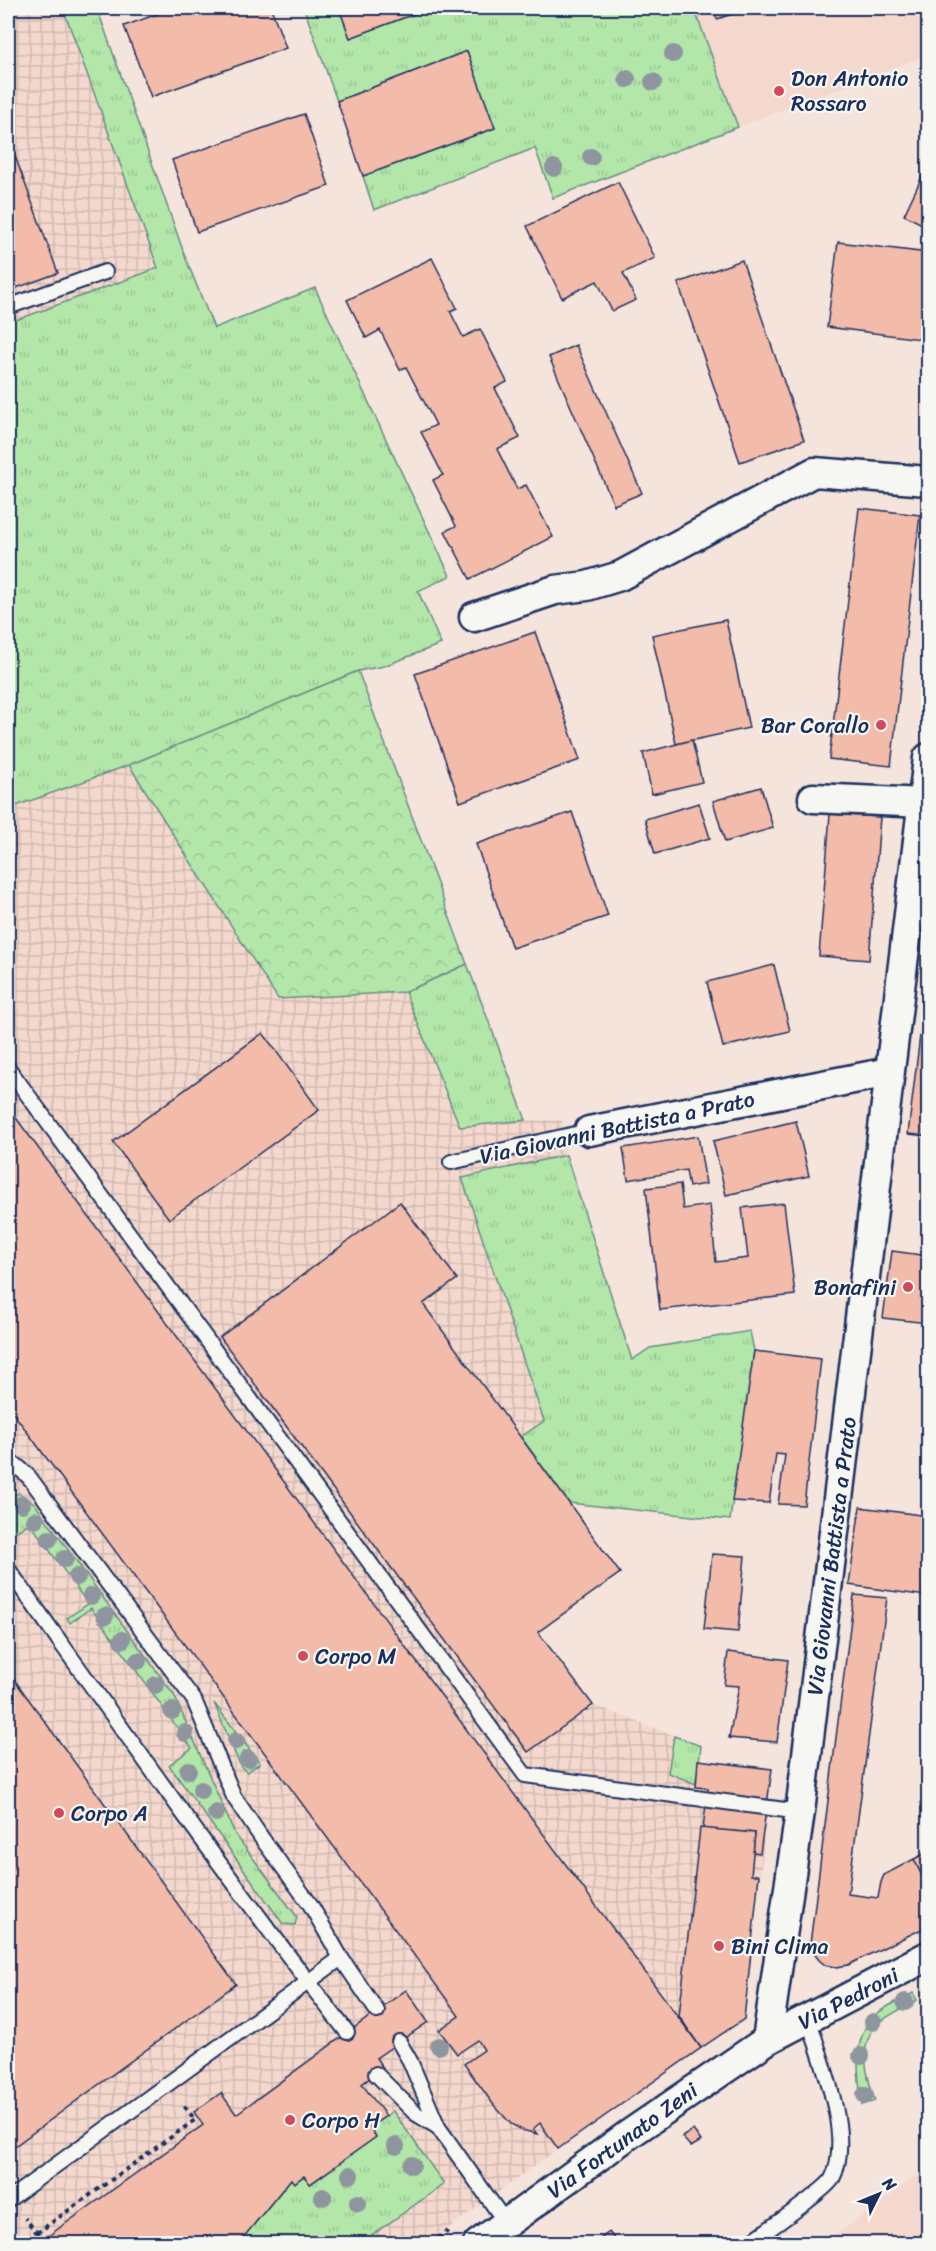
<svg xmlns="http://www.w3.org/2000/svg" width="936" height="2251" viewBox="0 0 936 2251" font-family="Sriracha,sans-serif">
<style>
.built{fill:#f4d8cd}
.industrial{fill:url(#industrial-grid)}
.grass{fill:url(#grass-tufts);stroke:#668b84;stroke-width:1.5}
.forest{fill:url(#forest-crowns);stroke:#668b84;stroke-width:1.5}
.building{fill:#f3bbaa;stroke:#1b2f5e;stroke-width:1.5}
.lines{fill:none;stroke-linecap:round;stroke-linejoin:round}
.service-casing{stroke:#1b2f5e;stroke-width:18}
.minor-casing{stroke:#1b2f5e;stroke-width:33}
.path{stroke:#1b2f5e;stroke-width:4;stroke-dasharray:4.5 4.5;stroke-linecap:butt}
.service{stroke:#f6f6f2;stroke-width:14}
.minor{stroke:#f6f6f2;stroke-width:28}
.tree{fill:#8e959f}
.poi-dot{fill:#d1495b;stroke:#f6f6f2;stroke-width:2}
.labels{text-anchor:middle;stroke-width:4.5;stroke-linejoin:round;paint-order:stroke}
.poi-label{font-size:22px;fill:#1b2f5e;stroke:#f6f6f2;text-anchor:start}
.street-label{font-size:22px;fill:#1b2f5e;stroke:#f6f6f2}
</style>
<defs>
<pattern id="industrial-grid" width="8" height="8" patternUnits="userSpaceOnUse" patternTransform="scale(1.5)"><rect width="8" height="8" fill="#f4d8cd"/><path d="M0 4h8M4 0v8" fill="none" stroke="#d1bab2"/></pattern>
<pattern id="grass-tufts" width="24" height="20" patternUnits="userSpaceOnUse" patternTransform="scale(1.5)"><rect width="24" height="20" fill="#b2e7a9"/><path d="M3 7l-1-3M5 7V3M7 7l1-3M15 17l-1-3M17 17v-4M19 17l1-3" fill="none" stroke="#98c694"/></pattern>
<pattern id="forest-crowns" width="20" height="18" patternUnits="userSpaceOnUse" patternTransform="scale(1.5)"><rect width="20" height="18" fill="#b2e7a9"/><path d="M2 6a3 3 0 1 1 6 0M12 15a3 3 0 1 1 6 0" fill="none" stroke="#98c694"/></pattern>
</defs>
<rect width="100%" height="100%" fill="#f5e4dc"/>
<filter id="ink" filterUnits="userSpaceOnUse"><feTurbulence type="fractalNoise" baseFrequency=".0167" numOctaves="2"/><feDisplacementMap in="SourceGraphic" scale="12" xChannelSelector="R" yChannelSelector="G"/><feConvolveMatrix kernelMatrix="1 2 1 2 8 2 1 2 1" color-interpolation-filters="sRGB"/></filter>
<g filter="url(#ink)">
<g class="built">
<path d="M694,8H928V55L738,127Z"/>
<path d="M928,2167V2243H825L919,2174Z"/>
</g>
<g class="industrial">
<path d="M8,8H97L194,279L8,345Z"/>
<path d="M358,671L525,1120H562L566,1155L632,1360L521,1437L620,1573L539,1633L594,1705L701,1746L699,1760L772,1769L744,2019L558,2149L428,2243L8,2244V809L129,765Z"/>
</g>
<g class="grass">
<path d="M63,8H97L186,259L214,328L315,288L450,576L418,591L441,644L384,666L358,671L129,765L8,809V323L158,268Z"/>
<path d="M304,8H339L350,38L430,8H694L738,127L553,198L535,148L374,210L363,176L495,128L467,51L337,101Z"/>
<path d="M467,964L526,1120L460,1127L405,992Z"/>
<path d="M566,1155L632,1360L650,1348L750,1331L754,1351L730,1520L569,1503L521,1437L544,1421L462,1178Z"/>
<path d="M19,1493L34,1503L174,1695L235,1834L297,1917L295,1925L283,1924L169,1765L192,1748L91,1608L70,1623L67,1618L88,1604L30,1523L8,1536V1498Z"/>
<path d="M214,1703L260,1763L247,1772L241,1767Z"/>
<path d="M674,1736L701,1746L696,1784L668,1773Z"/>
<path d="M913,1993L917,2000C905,2007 891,2014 880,2022C856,2041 867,2077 875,2101L862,2105C858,2077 852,2040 872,2018C883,2007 900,2000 913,1993Z"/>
<path d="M393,2111L444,2184L361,2243L238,2244L291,2179L295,2183L304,2176L311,2184L376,2136L370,2127Z"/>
</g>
<path class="forest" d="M358,671L467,964L405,992L278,999L129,765Z"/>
<g class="building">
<path d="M174,8H271L286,48L151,97L124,26Z"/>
<path d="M339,8H430L350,38Z"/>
<path d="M713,8H751L717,19Z"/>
<path d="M467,51L495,128L363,176L337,101Z"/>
<path d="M304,114L329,186L197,232L172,160Z"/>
<path d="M8,137L58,273L8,291Z"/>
<path d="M928,164V227L904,215Z"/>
<path d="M618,182L655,258L623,273L636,300L612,311L597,281L562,298L527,226Z"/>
<path d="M838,242L928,253V340L827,327Z"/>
<path d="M432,258L457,308L450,311L463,337L480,329L507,382L495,388L520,438L497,449L517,489L526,485L553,537L470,579L445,531L456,526L433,480L443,475L421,432L436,425L406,367L400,370L380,330L366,338L347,300Z"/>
<path d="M742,260L804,440L740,462L678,283Z"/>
<path d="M576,345L642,493L614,505L549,357Z"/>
<path d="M859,508L920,515L891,766L829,759Z"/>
<path d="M726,620L749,728L676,744L652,635Z"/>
<path d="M535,632L580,760L460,802L415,674Z"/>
<path d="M692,740L702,782L652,794L643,753Z"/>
<path d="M761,787L773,828L725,842L713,801Z"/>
<path d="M699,803L710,838L655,854L645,819Z"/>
<path d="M572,812L608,916L512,948L476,844Z"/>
<path d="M830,814L880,817L869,960L819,956Z"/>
<path d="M774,965L790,1031L723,1047L707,982Z"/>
<path d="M927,978H928V1136L908,1134Z"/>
<path d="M263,1033L319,1110L169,1219L113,1142Z"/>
<path d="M8,1107L701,2048L558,2149L540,2123L533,2129L537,2134L522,2130L511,2124L493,2104L464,2064L484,2050L478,2040L457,2054L439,2030L459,2016L8,1406Z"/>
<path d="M796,1121L809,1176L726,1195L713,1141Z"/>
<path d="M698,1136L706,1184L689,1187L686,1170L628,1180L623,1148Z"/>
<path d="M680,1184L683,1209L710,1205L716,1262L748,1258L742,1208L784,1203L795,1295L660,1310L646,1188Z"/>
<path d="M400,1202L457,1279L423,1304L620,1573L538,1632L593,1705L528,1752L220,1337Z"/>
<path d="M892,1251L928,1256V1323L883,1318Z"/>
<path d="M754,1351L821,1359L804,1505L778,1504L785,1455L776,1454L769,1503L732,1501Z"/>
<path d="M860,1507L928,1516V1582L926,1596L849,1585Z"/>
<path d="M712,1554L745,1556L738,1632L704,1629Z"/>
<path d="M854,1595L887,1598L848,1894L878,1898L881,1882L884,1875L914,1859L928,1888V1926L848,1965L836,1967L825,1965L819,1960L812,1951L810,1944Z"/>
<path d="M728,1652L788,1660L777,1742L729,1738L739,1686L724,1685Z"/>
<path d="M8,1671L236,1984L8,2151Z"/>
<path d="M698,1760L772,1769L760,1853L753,1852L755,1833L703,1829L708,1788L696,1787Z"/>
<path d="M700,1828L755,1833L751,1875H759L744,2019L701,2048L679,2016Z"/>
<path d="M928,1852V1888L914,1859Z"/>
<path d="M406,1990L428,2022L376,2058L383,2068L362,2084L386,2116L370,2127L376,2137L310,2184L304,2176L294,2183L291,2179L238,2244H37L203,2125L194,2112L221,2093L236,2114Z"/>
<path d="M693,2130L701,2141L691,2147L682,2137Z"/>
<path d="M609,2232L618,2244H594Z"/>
</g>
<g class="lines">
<g class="service-casing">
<g id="service">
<path d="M8,307L105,272"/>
<path d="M8,1068L525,1775L800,1812"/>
<path d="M451,1162L589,1131"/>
<path d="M8,1465L17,1466L29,1477L194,1700L234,1797L263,1840L310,1904L341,1958L377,2011"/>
<path d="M8,1569C119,1724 229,1881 347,2032"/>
<path d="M399,2042L410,2061L438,2127L506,2223"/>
<path d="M376,2074L415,2113L438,2127"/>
<path d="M8,2200L341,1958"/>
<path d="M748,2244C763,2233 825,2191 832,2179C854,2137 821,2061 808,2018"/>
</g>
</g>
<g class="minor-casing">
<g id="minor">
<path d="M474,617L555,590L587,586L620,576L814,472L928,481"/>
<path d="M813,798L925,803"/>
<path d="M589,1131L889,1072"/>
<path d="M767,2040L800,1812L928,758"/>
<path d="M478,2244L628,2135L767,2040L928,1956"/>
</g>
</g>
<g class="path">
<path d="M37,2233L195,2120L182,2103"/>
<path d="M22,2244L37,2233L25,2218"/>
<path d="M431,2244L448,2231"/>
</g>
<use href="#service" class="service"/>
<use href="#minor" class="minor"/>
</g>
<g class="tree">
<circle cx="673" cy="54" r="9"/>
<circle cx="627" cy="79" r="9"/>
<circle cx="653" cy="82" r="9"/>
<circle cx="591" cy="157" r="9"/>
<circle cx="554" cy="168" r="9"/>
<circle cx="22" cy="1504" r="9"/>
<circle cx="35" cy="1520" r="9"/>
<circle cx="49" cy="1539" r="9"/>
<circle cx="65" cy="1559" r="9"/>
<circle cx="77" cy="1577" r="9"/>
<circle cx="91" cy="1596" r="9"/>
<circle cx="105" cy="1616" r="9"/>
<circle cx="122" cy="1640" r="9"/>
<circle cx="138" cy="1661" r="9"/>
<circle cx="156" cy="1685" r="9"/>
<circle cx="172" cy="1711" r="9"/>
<circle cx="185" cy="1733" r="9"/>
<circle cx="236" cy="1741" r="9"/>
<circle cx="248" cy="1759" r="9"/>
<circle cx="188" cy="1770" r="9"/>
<circle cx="201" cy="1790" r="9"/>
<circle cx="216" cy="1813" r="9"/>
<circle cx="905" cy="2002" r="9"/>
<circle cx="873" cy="2022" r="9"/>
<circle cx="439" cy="2046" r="9"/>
<circle cx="861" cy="2056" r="9"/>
<circle cx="865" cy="2095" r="9"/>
<circle cx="396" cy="2146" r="9"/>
<circle cx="412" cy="2165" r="9"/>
<circle cx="350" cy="2175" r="9"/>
<circle cx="323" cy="2197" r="9"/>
<circle cx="358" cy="2203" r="9"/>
</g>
</g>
<g class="poi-dot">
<circle cx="779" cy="91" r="6"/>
<circle cx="881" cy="725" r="6"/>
<circle cx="908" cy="1287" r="6"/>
<circle cx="303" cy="1656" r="6"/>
<circle cx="59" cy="1813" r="6"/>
<circle cx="719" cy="1946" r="6"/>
<circle cx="290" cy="2120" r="6"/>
</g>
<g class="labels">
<g class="poi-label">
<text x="791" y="86">Don Antonio<tspan x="791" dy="25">Rossaro</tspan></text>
<text x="869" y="733" text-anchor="end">Bar Corallo</text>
<text x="896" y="1295" text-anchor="end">Bonafini</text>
<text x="315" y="1664">Corpo M</text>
<text x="71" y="1821">Corpo A</text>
<text x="731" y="1954">Bini Clima</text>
<text x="302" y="2128">Corpo H</text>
</g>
<g class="street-label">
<text transform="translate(617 1127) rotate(-12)" y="8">Via Giovanni Battista a Prato</text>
<text transform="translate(831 1556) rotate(-83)" y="8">Via Giovanni Battista a Prato</text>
<text transform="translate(848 1998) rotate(-27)" y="8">Via Pedroni</text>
<text transform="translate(622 2140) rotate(-36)" y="8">Via Fortunato Zeni</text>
</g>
</g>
<rect width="936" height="2251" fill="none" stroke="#f6f6f2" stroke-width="30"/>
<rect x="15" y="15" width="906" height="2221" fill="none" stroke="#1b2f5e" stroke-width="2" filter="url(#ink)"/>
<g transform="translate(879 2194) rotate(47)" stroke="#f6f6f2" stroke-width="4.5" paint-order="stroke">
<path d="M0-4.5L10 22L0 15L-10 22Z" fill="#1b2f5e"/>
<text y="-9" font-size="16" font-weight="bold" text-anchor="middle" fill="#1b2f5e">N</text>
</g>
</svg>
